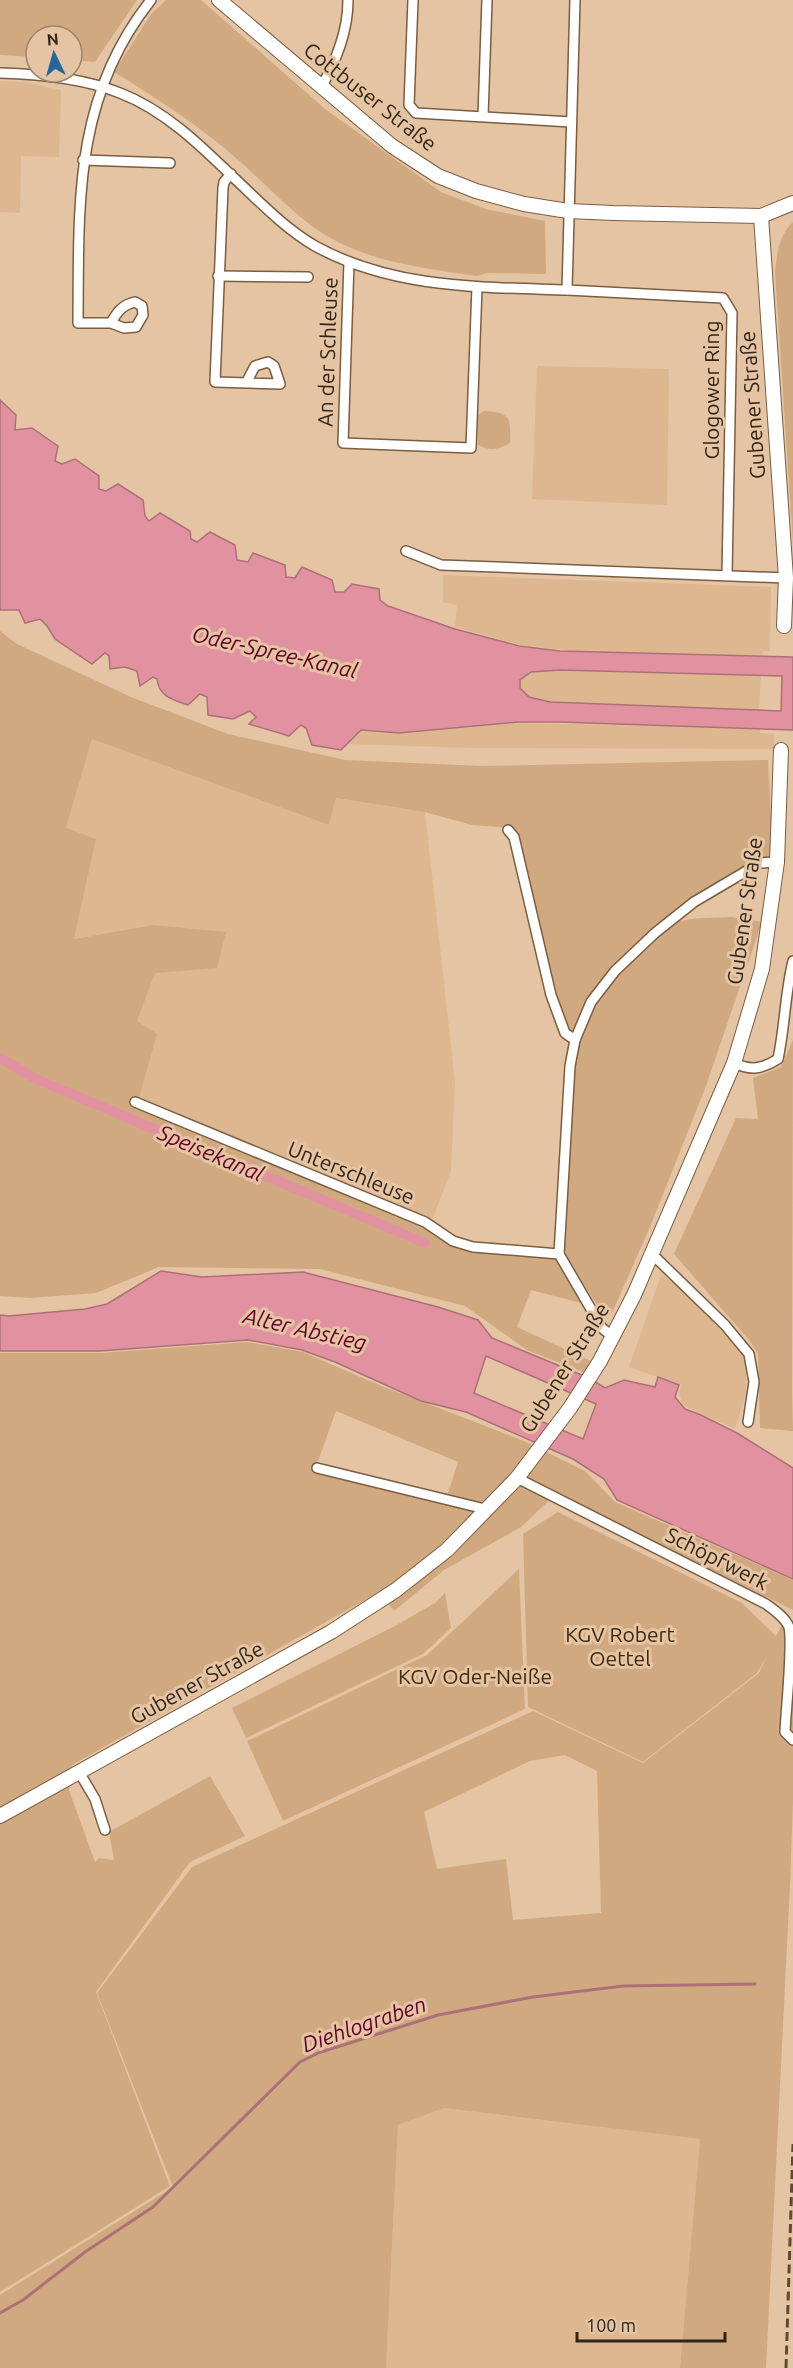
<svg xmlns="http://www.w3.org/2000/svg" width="793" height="2368" viewBox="0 0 793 2368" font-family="Ubuntu,sans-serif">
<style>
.built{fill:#ddb790}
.green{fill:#d0a981;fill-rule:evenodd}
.water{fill:#e291a1;stroke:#ad7078;stroke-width:1.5;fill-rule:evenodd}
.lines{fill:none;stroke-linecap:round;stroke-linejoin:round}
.stream{stroke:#ad7078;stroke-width:3}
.canal{stroke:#e291a1;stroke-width:10}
.street-casing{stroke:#7b5d3f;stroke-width:12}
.secondary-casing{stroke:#7b5d3f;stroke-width:16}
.street{stroke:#fff;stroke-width:9}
.secondary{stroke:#fff;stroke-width:14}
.rail{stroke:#5d4b3a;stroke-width:3;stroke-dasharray:9 4.5;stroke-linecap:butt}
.labels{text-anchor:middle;stroke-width:6;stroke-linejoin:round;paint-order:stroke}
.street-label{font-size:21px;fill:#312418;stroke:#e5c4a3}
.park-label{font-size:21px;fill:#40290f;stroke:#e5c4a3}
.water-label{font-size:22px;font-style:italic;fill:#630027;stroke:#e5c4a3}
</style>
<rect width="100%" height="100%" fill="#e5c4a3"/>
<g class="built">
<path d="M0,81L24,82L61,90L59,157L21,156L20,213L0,212Z"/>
<path d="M537,366L669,369L667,505L532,499Z"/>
<path d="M443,575L771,587L770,651H763L762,656L575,651L521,645L455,627L457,605L443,602Z"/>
<path d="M560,670L761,676L759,710L551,702L529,697L520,688V680L531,673Z"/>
<path d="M518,723L760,728V733L774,734V749L476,748L347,744L361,731L399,734Z"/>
<path d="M92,738L329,825L336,798L425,812L455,1082L451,1171L431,1223L138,1100L137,1021L155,972L217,968L152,925L74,939L96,839L66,829Z"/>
<path d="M661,1275L678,1286L738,1347L746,1360V1394L735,1429L687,1407L682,1403L679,1393L681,1385L629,1367Z"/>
<path d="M444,2108L700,2139L680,2368H386L398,2125Z"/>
</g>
<g class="green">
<path d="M0,0H137L95,62L72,60V36H36V57L0,55Z"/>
<path d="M166,0H201L325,109L441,192L486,209L545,221L546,274L487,273L477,276C430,269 383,264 340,243C299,223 271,188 237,159C200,126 156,98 114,72L151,14Z"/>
<path d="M793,222V544L775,272C777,253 779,235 793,222Z"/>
<path d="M484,411C511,412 511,419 510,443C498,450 490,451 478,445V415Z"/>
<path d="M0,631L17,644L131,697L228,734L345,760L482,766L768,760L773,858L740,870L612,968L574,1037L566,1031L554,995L514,831L499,827L472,825L425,812L336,798L329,825L92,739L66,828L96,839L74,939L153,925L226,932L217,968L155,973L137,1021L157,1034L137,1105L423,1223L451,1242L558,1255L585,1304L531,1290L517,1327L595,1363L588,1374L527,1350L465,1306L320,1269L159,1267L96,1293L30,1298L0,1296Z"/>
<path d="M732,917L762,922L706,1086L650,1227L612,1313L602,1312L563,1253L573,1065C577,1045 582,1023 592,1004C603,984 656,929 677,922C692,917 717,918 732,917Z"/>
<path d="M793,1040L792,1392L793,1431L760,1428L758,1354L749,1340L674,1254L736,1118L758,1119L753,1078L781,1067Z"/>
<path d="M247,1342L303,1352L379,1385L524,1441L585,1471L615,1502L793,1580V1610L557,1493L521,1527L444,1570L394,1611L379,1592L72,1765L69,1790L95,1862L99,1858L114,1860L109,1832L210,1776L245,1836L190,1862L96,1992L170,2186L0,2292V1353H101ZM336,1411L458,1462L447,1496L317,1464Z"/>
<path d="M558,1512L742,1603L776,1636L782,1625L793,1628V1802L790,1885L766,2368H680L700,2139L444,2108L398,2125L386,2368H0V2295L173,2187L97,1993L192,1867L533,1711L643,1763L759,1673L767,1656L757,1673L643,1762L528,1707L523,1534ZM565,1755L597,1771L601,1913L513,1920L506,1859L437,1869L424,1812L530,1761Z"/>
<path d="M519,1569L525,1709L283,1821L247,1741L427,1655Z"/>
<path d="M445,1593L451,1628L423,1654L246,1738L232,1708L395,1626L435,1603Z"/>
</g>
<g class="water">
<path d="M0,400L16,415L15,430L32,428L58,446L55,461L62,464L75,459L99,476V489L106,491L118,484L143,500L145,516L149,521L160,513L190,531L191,539L197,542L210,532L235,545L237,560L248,562L253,553L285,565L286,577L295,578L302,567L332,580L335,592H344L352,584L379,589L380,600L388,606L455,629L519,646L560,651L793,657V730L559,722H518L399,733L361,730L341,750L312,745L306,728L301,725L289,736L249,724L256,717L250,711L233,719L208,715L207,697L200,694L188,705C173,700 159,697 157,679L153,677L140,686L137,671L125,667L110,669L109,656L105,653L92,664L55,639L47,626L40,619L25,623L19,610H0ZM560,670L782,676L781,711L550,702L529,697L520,688V680L531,672Z"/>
<path d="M161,1271L202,1277L303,1272L438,1307L478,1320L492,1338L589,1378L605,1388L624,1380L655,1387L658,1377L679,1385L675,1397L685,1409L701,1415L737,1433L793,1468V1579L617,1500L604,1479L573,1459L466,1412L421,1401L335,1362L302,1350L248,1340L100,1351H0V1315L9,1316L85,1309L107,1304ZM486,1356L596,1404L583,1439L474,1393Z"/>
</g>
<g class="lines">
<path class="stream" d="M0,2313L23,2300L85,2252L153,2207L300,2062L318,2053L438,2015L533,1997L623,1986L755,1984"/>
<path class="canal" d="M0,1058L36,1079L425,1243"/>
<g class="street-casing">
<g id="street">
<path d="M413,0L409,105L416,113L571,122"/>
<path d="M575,0L567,290L723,298L732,313L727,575"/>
<path d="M0,73C40,74 83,78 120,93C164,110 199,144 232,176C259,201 284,228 315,246C393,289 481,287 567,290"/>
<path d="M321,88C336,60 348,32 348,0"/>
<path d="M483,116L487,0"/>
<path d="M83,160L170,163"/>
<path d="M231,174L224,182L223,188L215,382L280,384L274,366L268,362L255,366L246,383"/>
<path d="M349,262L343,443L471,448L477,287"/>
<path d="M218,276L308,277"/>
<path d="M111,323C117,312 122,305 135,302L142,306L143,315L136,327L124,328L111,323H78C79,204 73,98 151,0"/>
<path d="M406,551L441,565L786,578"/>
<path d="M508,830L514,837L551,995L565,1033L575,1040"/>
<path d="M734,1063C751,1071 762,1069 778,1059C785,1026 785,993 793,961"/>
<path d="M135,1102L425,1222L453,1241L473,1247L559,1254L602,1328L613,1337"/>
<path d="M559,1254L570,1066L575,1040L591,1002L615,971L655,933L694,902L760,863L777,862"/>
<path d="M652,1254L725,1325L749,1354L754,1382L748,1422"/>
<path d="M317,1468L485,1509"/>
<path d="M517,1478L766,1604C774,1610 785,1617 789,1627C793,1646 786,1708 785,1732L793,1740"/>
<path d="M79,1772L95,1799L105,1830"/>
</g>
</g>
<g class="secondary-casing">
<g id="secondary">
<path d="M219,0L392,146L438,176L476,191L524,204L568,211L613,213L761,216L793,203"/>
<path d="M761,216L786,578L784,626"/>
<path d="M0,1816L331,1632L396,1590L447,1550L517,1478L570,1408L600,1361L634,1295L734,1063L762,969L777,862L781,750"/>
</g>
</g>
<use href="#street" class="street"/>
<use href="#secondary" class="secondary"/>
<path class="rail" d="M786,2368L793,2144"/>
</g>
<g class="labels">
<g class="street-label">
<text transform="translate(370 97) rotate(38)" y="7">Cottbuser Straße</text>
<text transform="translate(328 352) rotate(-88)" y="7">An der Schleuse</text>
<text transform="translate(712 390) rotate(-90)" y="7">Glogower Ring</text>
<text transform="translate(753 405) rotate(-94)" y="7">Gubener Straße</text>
<text transform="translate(745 911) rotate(-82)" y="7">Gubener Straße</text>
<text transform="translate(351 1173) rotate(22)" y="7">Unterschleuse</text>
<text transform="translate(565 1368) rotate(-58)" y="7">Gubener Straße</text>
<text transform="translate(717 1559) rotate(27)" y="7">Schöpfwerk</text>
<text transform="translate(197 1683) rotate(-29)" y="7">Gubener Straße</text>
</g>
<g class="park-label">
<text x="620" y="1642">KGV Robert<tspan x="620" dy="24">Oettel</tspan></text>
<text x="475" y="1684">KGV Oder-Neiße</text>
</g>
<g class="water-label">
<text transform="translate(275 652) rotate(13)" y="8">Oder-Spree-Kanal</text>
<text transform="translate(211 1153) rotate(23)" y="8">Speisekanal</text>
<text transform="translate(305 1329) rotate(13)" y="8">Alter Abstieg</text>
<text transform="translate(364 2024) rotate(-19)" y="8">Diehlograben</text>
</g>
</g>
<g transform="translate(54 54) rotate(355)"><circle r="28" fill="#e5c4a3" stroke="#9d846b" stroke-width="1.5"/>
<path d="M0-4.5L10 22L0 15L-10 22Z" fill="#25679d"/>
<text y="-9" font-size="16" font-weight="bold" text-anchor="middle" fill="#312418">N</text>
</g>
<path d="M577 2332v9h148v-9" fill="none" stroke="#312418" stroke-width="3"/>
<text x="586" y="2332" font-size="18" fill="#312418" stroke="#e5c4a3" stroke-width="4.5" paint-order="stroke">100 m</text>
</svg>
